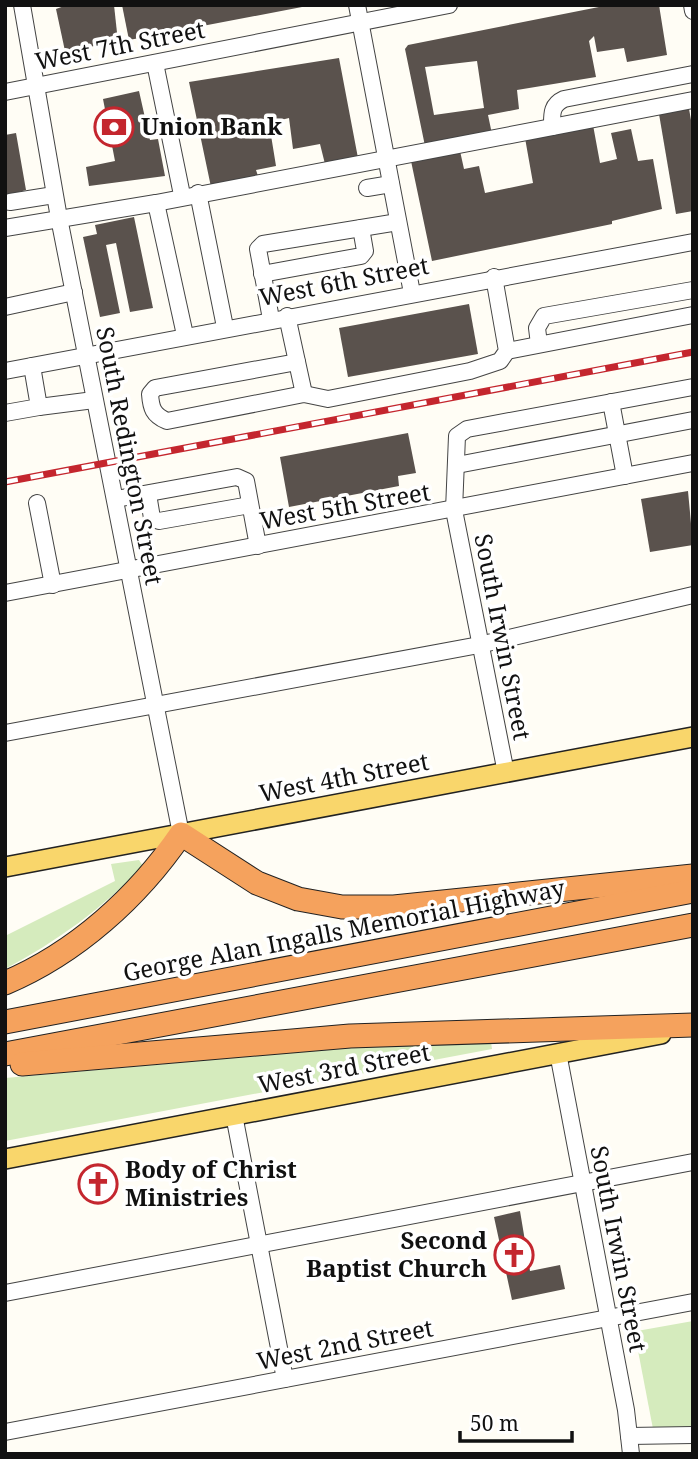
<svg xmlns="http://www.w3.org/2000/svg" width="698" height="1459" viewBox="0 0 698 1459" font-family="'Noto Serif',serif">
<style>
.green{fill:#d5ebbd}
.building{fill:#5a524d;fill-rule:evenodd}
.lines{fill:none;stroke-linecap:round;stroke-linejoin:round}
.minor-casing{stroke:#444;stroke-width:18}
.major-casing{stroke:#222;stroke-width:22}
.highway-casing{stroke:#222;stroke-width:25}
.minor{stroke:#fff;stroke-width:16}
.major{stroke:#f9d66b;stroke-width:19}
.highway{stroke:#f5a25d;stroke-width:23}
.rail-casing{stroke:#c4262e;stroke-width:7}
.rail{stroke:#fff;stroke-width:4.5;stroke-dasharray:13;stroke-linecap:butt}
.labels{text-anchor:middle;stroke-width:7;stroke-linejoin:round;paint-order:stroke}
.street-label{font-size:24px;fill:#111;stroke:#fff}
.poi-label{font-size:24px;font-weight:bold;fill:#111;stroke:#fff;text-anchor:start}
</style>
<rect width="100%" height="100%" fill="#fffdf5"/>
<g class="green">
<path d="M139,860L143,866C103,908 56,942 5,969V936L115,881L111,864Z"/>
<path d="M491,1042L492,1049L5,1141V1078L348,1048Z"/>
<path d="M693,1321V1429H653L635,1335L637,1331Z"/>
</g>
<g class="building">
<path d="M67,5H114L118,42L65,51L56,9Z"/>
<path d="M122,5H302V7L129,40Z"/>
<path d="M609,5H659L667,55L627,62L624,48L597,52L594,36L589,41L596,77L517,90L519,109L488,115L492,134L425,146L405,49L408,45ZM477,61L484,108L434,115L425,67Z"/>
<path d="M339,58L358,158L325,164L320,144L293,149L289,118L269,123L276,166L256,170L258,176L211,187L189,82Z"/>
<path d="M139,91L150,140L158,139L165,176L89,186L86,167L115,161L103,99Z"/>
<path d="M689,109L693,131V211L676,214L659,114Z"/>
<path d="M593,125L600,163L617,159L611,133L631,129L638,161L653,159L662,209L612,221V224L432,261L411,161L460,151L464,169L479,166L485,193L533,183L525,138Z"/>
<path d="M16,133L26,190L9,195L12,209L5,211V135Z"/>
<path d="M134,217L153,308L130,312L116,243L106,245L120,313L100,317L83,237L97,234L95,225Z"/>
<path d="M469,304L478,354L348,377L339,328Z"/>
<path d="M408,433L416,473L398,476L399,486L289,507L280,457Z"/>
<path d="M688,491L693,545L650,552L641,499Z"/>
<path d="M520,1211L530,1271L560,1265L565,1289L512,1300L494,1217Z"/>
</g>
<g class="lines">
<g class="minor-casing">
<g id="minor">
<path d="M22,5L59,218L181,834"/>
<path d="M357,5L412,293"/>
<path d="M692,5L693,11"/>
<path d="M155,63L182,195"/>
<path d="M5,92L449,5"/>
<path d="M552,127C552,114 551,105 564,99L693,74"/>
<path d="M367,188L391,184"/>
<path d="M198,193L225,327"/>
<path d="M10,202L54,195"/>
<path d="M156,203L185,335"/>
<path d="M5,228L156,203L693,100"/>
<path d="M262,274L361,256L365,251L361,228"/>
<path d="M5,307L74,292"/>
<path d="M287,316L304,394"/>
<path d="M271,319L258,249L263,244L398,222"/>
<path d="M539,344L537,328L544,316L693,290"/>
<path d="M507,351L693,315"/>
<path d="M297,362L155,388L150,394C151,408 153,415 167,421L304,394L328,399L470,371L500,361L507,351L494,277"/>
<path d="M5,371L693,242"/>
<path d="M611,402L625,476"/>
<path d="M39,407L94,400"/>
<path d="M5,413L39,407L32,366"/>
<path d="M457,465L693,420"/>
<path d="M148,494L152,518L159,521L250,505"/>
<path d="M116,499L237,477L246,481L258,546"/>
<path d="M37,503L53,585"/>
<path d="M5,593L693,463"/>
<path d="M5,733L479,645L693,595"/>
<path d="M506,773L454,510L457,436L467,429L693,387"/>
<path d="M558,1053L626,1410L631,1454"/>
<path d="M234,1115L285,1379"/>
<path d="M5,1293L693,1162"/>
<path d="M5,1432L693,1302"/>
<path d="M629,1436L693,1435"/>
</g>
</g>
<g class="major-casing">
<g id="major">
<path d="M5,867L693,737"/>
<path d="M5,1159L661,1034"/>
</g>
</g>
<g class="highway-casing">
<g id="highway">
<path d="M5,983C76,953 138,897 181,834L257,883L298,899L342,907H394L693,876"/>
<path d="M5,1022L693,891"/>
<path d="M5,1054L693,925"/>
<path d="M22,1064L350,1036L693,1025"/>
</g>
</g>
<use href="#minor" class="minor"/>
<use href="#major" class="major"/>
<use href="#highway" class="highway"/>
<g class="rail-casing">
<path id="rail" d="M5,482L693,352"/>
</g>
<use href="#rail" class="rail"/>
</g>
<defs>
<g id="bank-ring" transform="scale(2.0125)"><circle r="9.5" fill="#fff" stroke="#c4262e" stroke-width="1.5"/><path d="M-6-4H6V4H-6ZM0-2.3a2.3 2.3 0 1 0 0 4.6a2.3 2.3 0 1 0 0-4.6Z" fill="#c4262e"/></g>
<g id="church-ring" transform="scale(2.0125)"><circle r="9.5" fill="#fff" stroke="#c4262e" stroke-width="1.5"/><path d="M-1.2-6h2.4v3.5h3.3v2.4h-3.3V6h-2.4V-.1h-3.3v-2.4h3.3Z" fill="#c4262e"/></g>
</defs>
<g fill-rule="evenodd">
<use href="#bank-ring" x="114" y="127"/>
<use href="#church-ring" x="98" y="1184"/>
<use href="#church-ring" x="514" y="1255"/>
</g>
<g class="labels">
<g class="street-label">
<text transform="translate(120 46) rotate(-11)" y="8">West 7th Street</text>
<text transform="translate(344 282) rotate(-11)" y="8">West 6th Street</text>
<text transform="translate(129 456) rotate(79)" y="8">South Redington Street</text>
<text transform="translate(345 507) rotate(-10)" y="8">West 5th Street</text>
<text transform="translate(502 637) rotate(79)" y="8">South Irwin Street</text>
<text transform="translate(344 778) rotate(-11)" y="8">West 4th Street</text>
<text transform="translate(344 931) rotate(-11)" y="8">George Alan Ingalls Memorial Highway</text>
<text transform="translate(344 1069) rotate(-11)" y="8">West 3rd Street</text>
<text transform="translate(618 1249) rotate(79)" y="8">South Irwin Street</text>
<text transform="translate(345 1345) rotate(-11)" y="8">West 2nd Street</text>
</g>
<g class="poi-label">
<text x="141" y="135">Union Bank</text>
<text x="125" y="1178">Body of Christ<tspan x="125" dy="28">Ministries</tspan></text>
<text x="487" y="1249" text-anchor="end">Second<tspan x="487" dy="28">Baptist Church</tspan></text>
</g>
</g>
<rect width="698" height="1459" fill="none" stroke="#111111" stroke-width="14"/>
<path d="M460 1431v10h112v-10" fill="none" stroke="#111111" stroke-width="3.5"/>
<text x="470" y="1431" font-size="21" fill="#111111" stroke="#ffffff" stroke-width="5" paint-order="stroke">50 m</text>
</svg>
